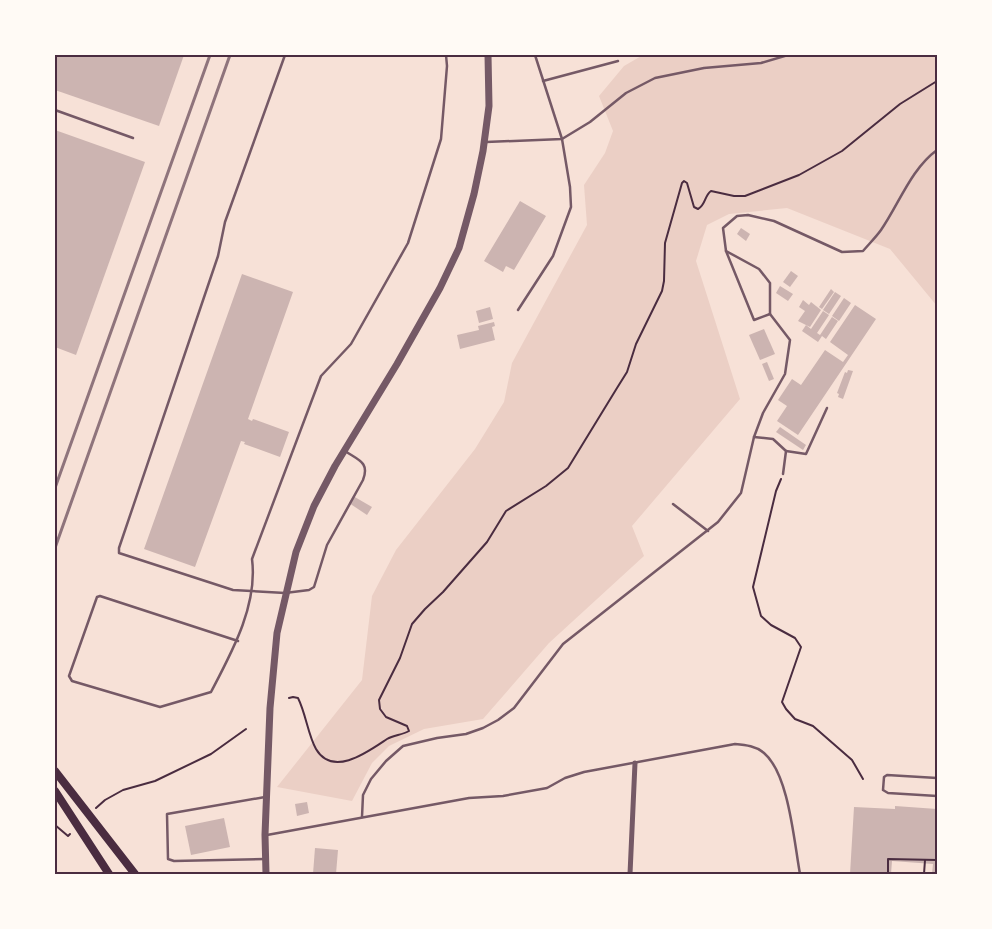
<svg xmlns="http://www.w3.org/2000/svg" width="992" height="929" viewBox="0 0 992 929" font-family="Mulish,sans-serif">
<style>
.green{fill:#ebcfc5}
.building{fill:#ccb4b1}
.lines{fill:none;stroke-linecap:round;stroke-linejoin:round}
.path{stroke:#4a2c40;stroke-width:2}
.service{stroke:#755966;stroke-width:2.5}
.minor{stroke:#755966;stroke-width:5}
.tertiary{stroke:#755966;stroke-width:7}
.secondary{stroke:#4a2c40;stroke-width:8}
.rail{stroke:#8f747c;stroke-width:3}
.neatline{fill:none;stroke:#4a2c40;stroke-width:2}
</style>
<rect width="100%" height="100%" fill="#f7e1d7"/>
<path class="green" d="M643,55H937V306L890,249L787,208L729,214L707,225L696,261L740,399L632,526L644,556L549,643L483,719L424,729L389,746L372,763L352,801L277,787L362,680L372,596L396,550L475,449L504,402L512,363L587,225L584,185L605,153L613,131L599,96L624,66Z"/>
<g class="building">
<path d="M55,55H184L159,126L55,90Z"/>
<path d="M55,130L145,162L76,355L55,347Z"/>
<path d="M520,201L546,216L514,270L506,266L503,272L484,261Z"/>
<path d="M741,228L750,234L746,241L737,234Z"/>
<path d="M791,271L798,276L790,287L783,282Z"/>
<path d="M242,274L293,292L248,419L252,421L253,419L289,432L280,457L244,444L245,442L241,441L195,567L144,549Z"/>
<path d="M780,286L793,294L788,301L776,293Z"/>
<path d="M831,289L834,292L822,309L819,307Z"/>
<path d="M835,292L841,296L829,314L823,310Z"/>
<path d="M844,298L851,303L839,321L832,316Z"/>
<path d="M803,300L809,305L811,302L821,310L810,327L798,321L805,311L799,307Z"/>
<path d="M855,305L876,319L798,435L777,421L787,406L778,400L792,379L801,385L825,350L843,362L848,355L830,342Z"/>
<path d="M490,307L493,319L479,323L476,311Z"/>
<path d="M823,311L829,315L817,333L820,335L832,317L838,321L826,339L822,336L818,342L802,331L806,325L811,329Z"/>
<path d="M494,322L495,326L492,327L495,340L460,349L457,335L479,330L478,326Z"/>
<path d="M764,329L775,354L760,360L749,335Z"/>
<path d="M767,362L774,379L769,381L762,364Z"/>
<path d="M848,370L853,371L843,399L838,397L839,394L837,393L845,372L847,373Z"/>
<path d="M780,427L806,445L803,450L776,432Z"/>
<path d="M353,496L372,507L367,515L349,503Z"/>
<path d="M307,802L309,813L297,816L295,804Z"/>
<path d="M895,806L937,809V874H932L933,864L892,861L891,874H850L854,807L895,809Z"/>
<path d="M224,818L230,847L191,855L185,826Z"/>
<path d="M315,848L338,850L336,874H313Z"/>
</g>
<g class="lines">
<g class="path">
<path d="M781,479L776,491L753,587L761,616L771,625L795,638L801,647L782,702L786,709L795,719L813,726L852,760L863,779"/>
<path d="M289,698L293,697L298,698C306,714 308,735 316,749C333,778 369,751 387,739C394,735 402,735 409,731L407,726L386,717L380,709L379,700L400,658L412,624L425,609L443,592L487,542L506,511L546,486L568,468L617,388L627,372L636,344L662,291L664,281L665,243L682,183L684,181L687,183L694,207L698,209C706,205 704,196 711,191L734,196H745L799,175L842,151L900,104L937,81"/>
<path d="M96,808L105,800L123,790L155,781L211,754L246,729"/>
<path d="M55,825L68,836L70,834"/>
<path d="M888,874V859L937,860"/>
<path d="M924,874L925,860"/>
</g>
<g class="service">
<path d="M285,55L225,222L218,256L119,548V553L233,590L285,593L309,590L314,587L327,545L363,480C370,462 358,460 345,451"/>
<path d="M543,81L618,61"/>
<path d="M55,110L133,138"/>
<path d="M486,142L562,139L590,122L626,93L655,78L704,68L761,63L788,55"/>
<path d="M518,310L553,256L571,207L570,187L562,139L535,55"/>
<path d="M770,314L754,320L726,251L723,228L737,216L748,215L774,221L842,252L863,251C869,244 876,237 881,230C899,204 911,169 937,150"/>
<path d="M754,437L773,439L786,451L783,474"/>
<path d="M786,451L806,454L827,408"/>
<path d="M673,504L708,531"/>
<path d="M238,641L100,596L97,597L69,676L72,681L160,707L211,692C232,652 258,605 252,559L321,376L351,344L408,243L441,139L447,66L446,55"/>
<path d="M937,778L887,775L884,777L883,790L888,793L937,796"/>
<path d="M362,817L363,795L371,779L386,761L403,746L437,738L466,734L483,728L498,720L514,708L563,644L718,522L741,493L754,437L763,413L785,374L790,340L770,314V283L759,269L726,251"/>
<path d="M267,835L469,798L503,796L547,788L565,778L584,772L735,744C746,745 756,746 764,753C789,774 794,842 800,874"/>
<path d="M265,859L174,861L168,859L167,814L265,797"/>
</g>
<path class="minor" d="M630,874L635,763"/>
<path class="tertiary" d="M266,874L265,835L270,708L277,633L296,552L314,506L335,466L397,364L440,288L459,248L474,194L483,151L489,106L488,55"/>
<g class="secondary">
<path d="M55,771L135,874"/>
<path d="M55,791L109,874"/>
</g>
<g class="rail">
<path d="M55,488L210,55"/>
<path d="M55,548L230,55"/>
</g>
</g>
<rect width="992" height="929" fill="none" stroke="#fffaf5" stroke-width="112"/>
<rect x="56" y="56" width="880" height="817" class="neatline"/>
</svg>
